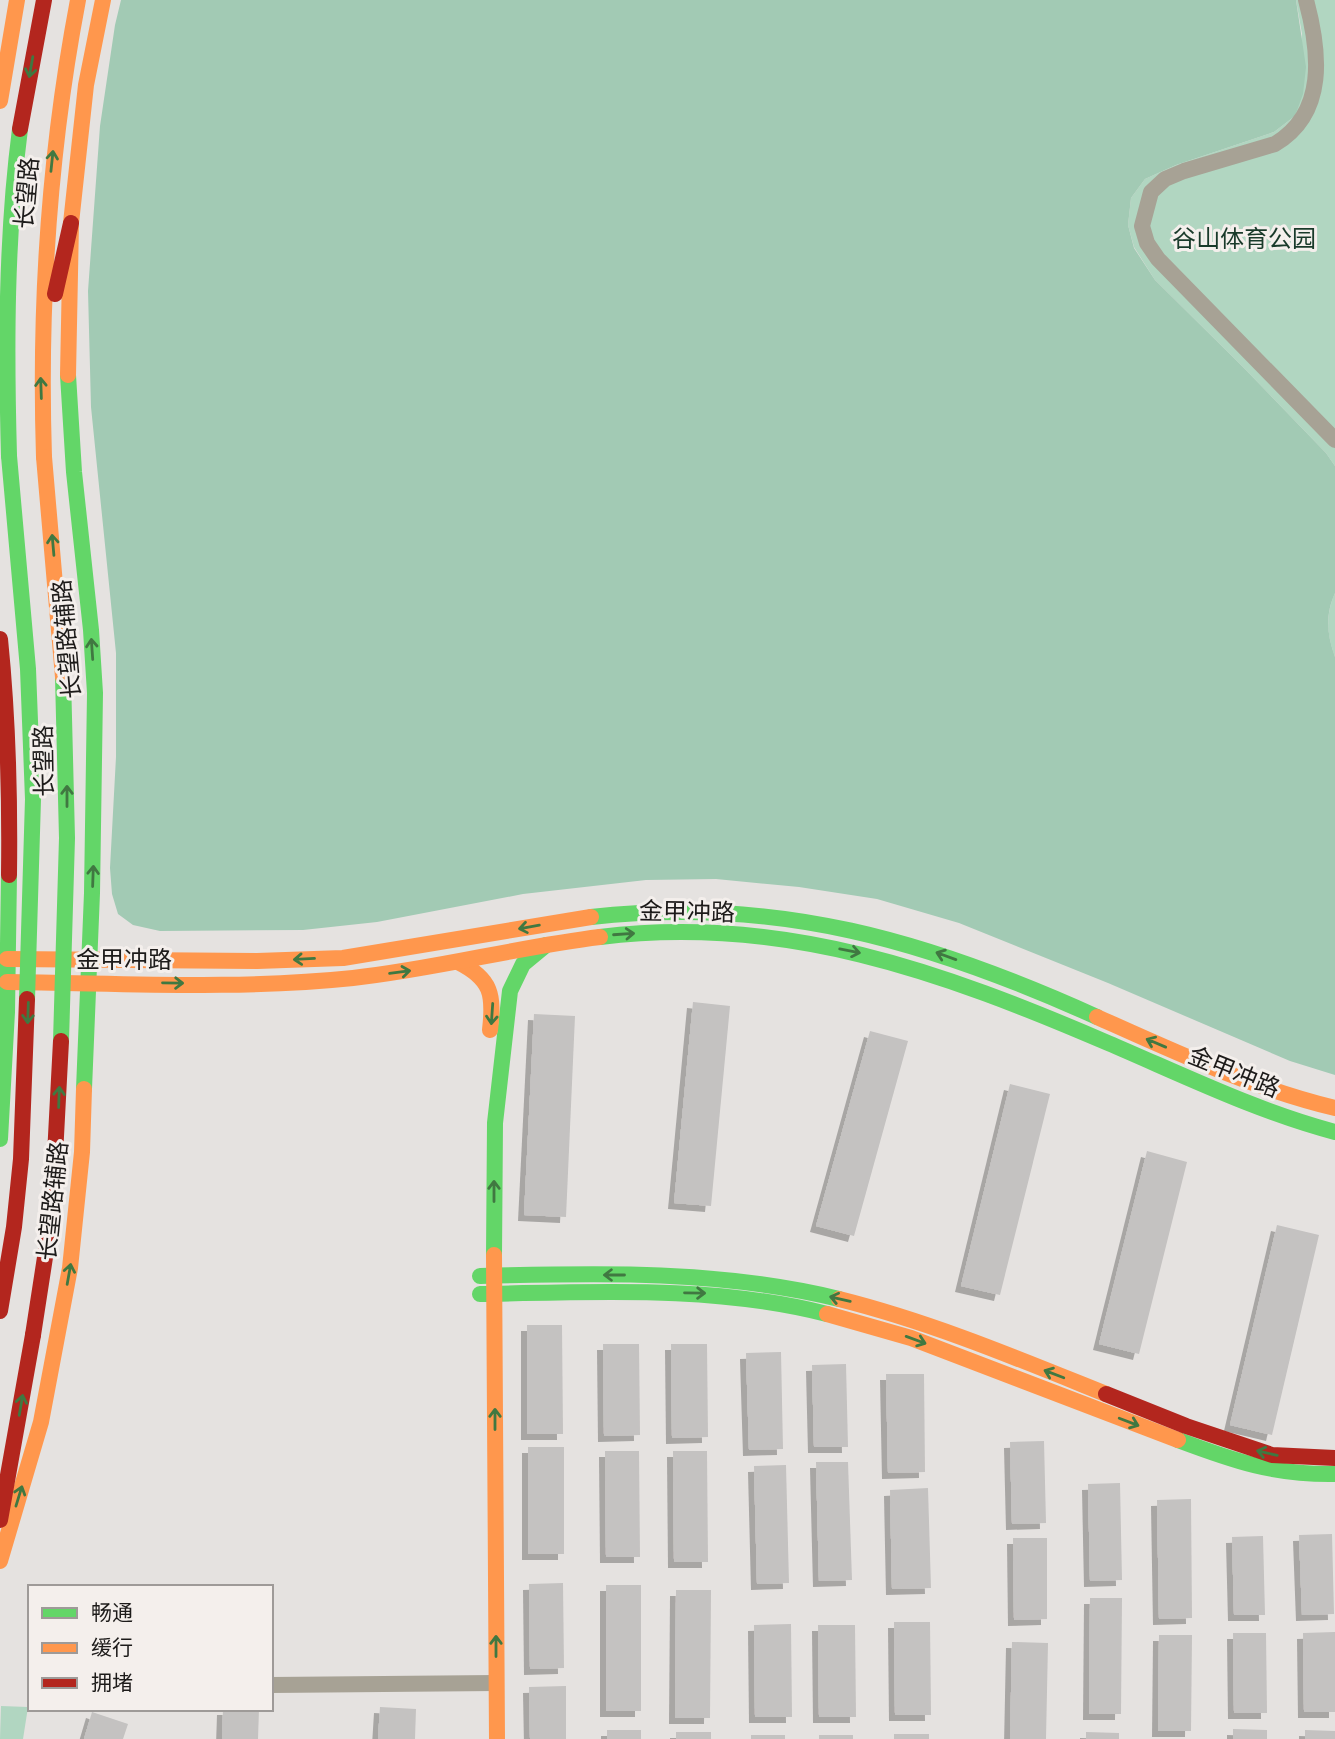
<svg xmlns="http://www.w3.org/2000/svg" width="1335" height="1739" viewBox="0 0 1335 1739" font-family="'DM Sans','Noto Sans SC',sans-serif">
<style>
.green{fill:#b1d6c1}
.forest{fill:#a2cab4}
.building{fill:#c4c2c1;filter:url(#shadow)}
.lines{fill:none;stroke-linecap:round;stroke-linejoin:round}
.street{stroke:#a7a295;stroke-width:16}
.fast{stroke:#63d668;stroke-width:16}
.slow{stroke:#ff974d;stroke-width:16}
.jam{stroke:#b3261e;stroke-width:16}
.fast-bridge{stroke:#63d668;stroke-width:16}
.slow-bridge{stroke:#ff974d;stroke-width:16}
.jam-bridge{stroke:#b3261e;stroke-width:16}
.oneway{stroke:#407841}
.labels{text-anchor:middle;stroke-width:6;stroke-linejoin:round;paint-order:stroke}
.street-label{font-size:24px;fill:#1d1b1a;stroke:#f4efec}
.park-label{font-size:24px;fill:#193a2a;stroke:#f4efec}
</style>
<defs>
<filter id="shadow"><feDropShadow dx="-6" dy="6" stdDeviation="0" flood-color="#0004"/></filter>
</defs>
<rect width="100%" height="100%" fill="#e5e2e0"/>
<g class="green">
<path d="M1296,0H1335V466L1326,453L1242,366L1155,280L1134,247L1128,225L1131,198L1145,179L1176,165L1274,132L1295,116L1302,34Z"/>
<path d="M1335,593V657C1327,635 1325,615 1335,593Z"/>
<path d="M1,1706L28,1707L23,1739H0Z"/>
</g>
<path class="forest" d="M121,0H1296L1306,67L1303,94L1295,116L1274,132L1176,165L1145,179L1131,198L1128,225L1134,248L1155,280L1242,366L1326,453L1335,466V593C1325,615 1327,635 1335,657V1075L1290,1061L1108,983L959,923L877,899L799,887L716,879L646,880L523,894L377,922L303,930L160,931L133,925L118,914L112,894L110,868L116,757V653L91,407L88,291L100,126L115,25Z"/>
<g class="building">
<path d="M693,1002L730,1006L711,1206L674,1203Z"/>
<path d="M534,1014L575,1016L566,1217L524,1215Z"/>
<path d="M870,1031L908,1041L854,1236L816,1226Z"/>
<path d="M1010,1084L1050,1094L1000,1295L961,1286Z"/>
<path d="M1147,1151L1187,1162L1139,1354L1099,1344Z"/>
<path d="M1277,1225L1319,1235L1272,1435L1230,1425Z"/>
<path d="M527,1325H562L563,1434H527Z"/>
<path d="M603,1344H639L640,1435L604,1436Z"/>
<path d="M671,1344H707L708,1437L672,1438Z"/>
<path d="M781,1352L783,1449L749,1450L746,1353Z"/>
<path d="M846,1364L848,1447H814L812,1365Z"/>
<path d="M886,1374H924L925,1472L888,1473Z"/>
<path d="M1044,1441L1046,1523L1012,1524L1010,1442Z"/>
<rect x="528" y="1447" width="36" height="107"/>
<path d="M605,1451H639L640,1557H606Z"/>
<path d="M673,1451H707L708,1562H674Z"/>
<path d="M816,1462H848L852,1580L819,1581Z"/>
<path d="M786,1465L789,1583L757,1584L754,1466Z"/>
<path d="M1120,1483L1122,1580L1090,1581L1088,1484Z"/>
<path d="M928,1488L931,1588L892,1589L890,1490Z"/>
<path d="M1191,1499L1192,1618L1159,1619L1157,1500Z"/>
<path d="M1332,1534L1334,1614L1302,1615L1299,1535Z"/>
<path d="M1263,1536L1265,1615H1234L1232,1537Z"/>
<path d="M1013,1538H1047V1619L1014,1620Z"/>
<path d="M563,1583L564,1668L530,1669L529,1584Z"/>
<rect x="606" y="1585" width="35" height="126"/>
<path d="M676,1590H711L710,1718H675Z"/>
<path d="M1090,1598H1122L1121,1714H1089Z"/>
<path d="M894,1622H930L931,1715H895Z"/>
<path d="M791,1624L792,1717H755L754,1625Z"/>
<path d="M818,1625H855L856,1717H819Z"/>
<path d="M1335,1632V1712H1304L1303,1633Z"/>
<path d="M1233,1633H1266L1267,1713H1234Z"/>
<path d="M1159,1635H1192L1191,1731H1158Z"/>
<path d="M1012,1642L1048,1643L1046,1739H1010Z"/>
<path d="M566,1686V1739H530L529,1687Z"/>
<path d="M380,1707L416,1709L415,1739H378Z"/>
<path d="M223,1709H259L258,1739H222Z"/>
<path d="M92,1712L128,1724L123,1739H84Z"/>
<path d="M1233,1729L1267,1730V1739H1233Z"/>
<rect x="607" y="1730" width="34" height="9"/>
<path d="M1305,1730L1335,1731V1739H1305Z"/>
<rect x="676" y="1732" width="35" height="7"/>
<path d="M1086,1732L1119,1733V1739H1086Z"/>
<rect x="894" y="1734" width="35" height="5"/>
<rect x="751" y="1735" width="34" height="4"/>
<rect x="819" y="1735" width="34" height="4"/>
</g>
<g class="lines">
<g class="street">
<path d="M1306,0C1320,52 1327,113 1275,144L1184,171L1165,179L1151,192L1142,226L1147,243L1158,259L1335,440"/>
<path d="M271,1685L496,1683"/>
</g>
<g class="fast">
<path d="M68,375L74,472L91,630L95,693L92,893L84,1089"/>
<path d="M9,456C6,347 6,237 20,129"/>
<path d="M591,917C777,896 929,941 1097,1017"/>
<path d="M600,937C783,914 943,972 1108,1043C1183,1075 1256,1111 1335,1132"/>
<path d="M0,1139L7,1012L9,875"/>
<path d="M494,1255L495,1123L510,991L523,964L546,945"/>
<path d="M480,1276C601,1273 721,1270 839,1299"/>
<path d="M480,1294C597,1292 713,1285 827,1314"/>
<path d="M1178,1440C1234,1461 1274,1475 1335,1474"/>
</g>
<g class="slow">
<path d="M0,101L17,0"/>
<path d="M68,375L71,223L86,85L103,0"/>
<path d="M44,457C39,303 49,152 78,0"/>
<path d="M7,959L257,961L343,958L591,917"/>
<path d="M458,962C492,979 494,995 490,1030"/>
<path d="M7,982C122,983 238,990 353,978C436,969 517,947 600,937"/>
<path d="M1097,1017C1175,1052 1252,1088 1335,1108"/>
<path d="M494,1255L497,1739"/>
<path d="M839,1299C931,1322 1019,1359 1106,1394"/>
<path d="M827,1314L911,1338L1178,1440"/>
<path d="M0,1561L41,1422L70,1268L82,1152L84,1089"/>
</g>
<g class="jam">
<path d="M20,129L44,0"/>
<path d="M55,294L71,223"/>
<path d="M0,639C8,718 10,796 9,875"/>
<path d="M1106,1394L1186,1426L1272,1455L1335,1458"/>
<path d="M0,1520L33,1335"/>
</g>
<g class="fast-bridge">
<path d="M9,456L28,669L33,799L27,999"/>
<path d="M61,1041L67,838L63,677"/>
</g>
<path class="slow-bridge" d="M44,457L63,677"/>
<g class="jam-bridge">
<path d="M0,1311L14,1227L21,1159L27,999"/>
<path d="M33,1335L52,1212L61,1041"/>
</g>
</g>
<defs><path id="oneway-shaft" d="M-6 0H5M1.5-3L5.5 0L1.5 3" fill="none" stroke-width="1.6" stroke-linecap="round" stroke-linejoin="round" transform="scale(1.75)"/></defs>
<g class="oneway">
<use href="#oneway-shaft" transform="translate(31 67) rotate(100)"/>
<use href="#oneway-shaft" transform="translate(52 161) rotate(-84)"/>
<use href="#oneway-shaft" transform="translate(41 388) rotate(-92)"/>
<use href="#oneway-shaft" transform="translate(53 545) rotate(-95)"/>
<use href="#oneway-shaft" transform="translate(92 649) rotate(-94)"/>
<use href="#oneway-shaft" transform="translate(67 796) rotate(-90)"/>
<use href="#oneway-shaft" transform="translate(93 876) rotate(-88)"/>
<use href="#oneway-shaft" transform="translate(529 927) rotate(170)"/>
<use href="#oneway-shaft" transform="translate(624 934) rotate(-4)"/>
<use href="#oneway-shaft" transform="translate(850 951) rotate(11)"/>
<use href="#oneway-shaft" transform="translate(946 956) rotate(-160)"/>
<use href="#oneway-shaft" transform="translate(304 959) rotate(177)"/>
<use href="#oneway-shaft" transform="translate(400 972) rotate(-7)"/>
<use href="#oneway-shaft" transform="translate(173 983) rotate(1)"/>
<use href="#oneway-shaft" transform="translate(28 1013) rotate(92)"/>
<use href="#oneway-shaft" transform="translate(492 1014) rotate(94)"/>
<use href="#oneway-shaft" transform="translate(1156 1043) rotate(-157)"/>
<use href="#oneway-shaft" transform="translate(59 1097) rotate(-88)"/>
<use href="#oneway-shaft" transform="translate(494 1191) rotate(-90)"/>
<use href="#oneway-shaft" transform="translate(69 1274) rotate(-80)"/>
<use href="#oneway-shaft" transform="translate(614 1275) rotate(180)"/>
<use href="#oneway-shaft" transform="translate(695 1293) rotate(1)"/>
<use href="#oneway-shaft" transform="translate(840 1299) rotate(-167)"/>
<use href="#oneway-shaft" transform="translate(916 1340) rotate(20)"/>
<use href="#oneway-shaft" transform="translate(1054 1374) rotate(-159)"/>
<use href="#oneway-shaft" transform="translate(21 1405) rotate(-80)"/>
<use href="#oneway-shaft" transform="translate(495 1419) rotate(-90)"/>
<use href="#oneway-shaft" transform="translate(1129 1422) rotate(21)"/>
<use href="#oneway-shaft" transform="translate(1267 1453) rotate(-167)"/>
<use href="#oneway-shaft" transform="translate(19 1496) rotate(-73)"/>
<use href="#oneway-shaft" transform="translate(496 1646) rotate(-90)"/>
</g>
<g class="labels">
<g class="street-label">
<text transform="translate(27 193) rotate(-85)" y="8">长望路</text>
<text transform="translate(67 639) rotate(-95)" y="8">长望路辅路</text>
<text transform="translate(44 761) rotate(-91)" y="8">长望路</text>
<text transform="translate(687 912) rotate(1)" y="8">金甲冲路</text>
<text x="124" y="968">金甲冲路</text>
<text transform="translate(1234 1072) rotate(22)" y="8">金甲冲路</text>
<text transform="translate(53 1201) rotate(-84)" y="8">长望路辅路</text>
</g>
<g class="park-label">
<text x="1244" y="247">谷山体育公园</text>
</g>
</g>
<rect x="28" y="1585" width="245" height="126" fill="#f4efec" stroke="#9e9a98" stroke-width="2"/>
<rect x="42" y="1608" width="35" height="10" fill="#63d668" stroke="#9e9a98" stroke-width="2"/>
<text x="91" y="1620" font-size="21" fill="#1d1b1a">畅通</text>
<rect x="42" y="1643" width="35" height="10" fill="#ff974d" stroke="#9e9a98" stroke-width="2"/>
<text x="91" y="1655" font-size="21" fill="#1d1b1a">缓行</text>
<rect x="42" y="1678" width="35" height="10" fill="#b3261e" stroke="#9e9a98" stroke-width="2"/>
<text x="91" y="1690" font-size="21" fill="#1d1b1a">拥堵</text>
</svg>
